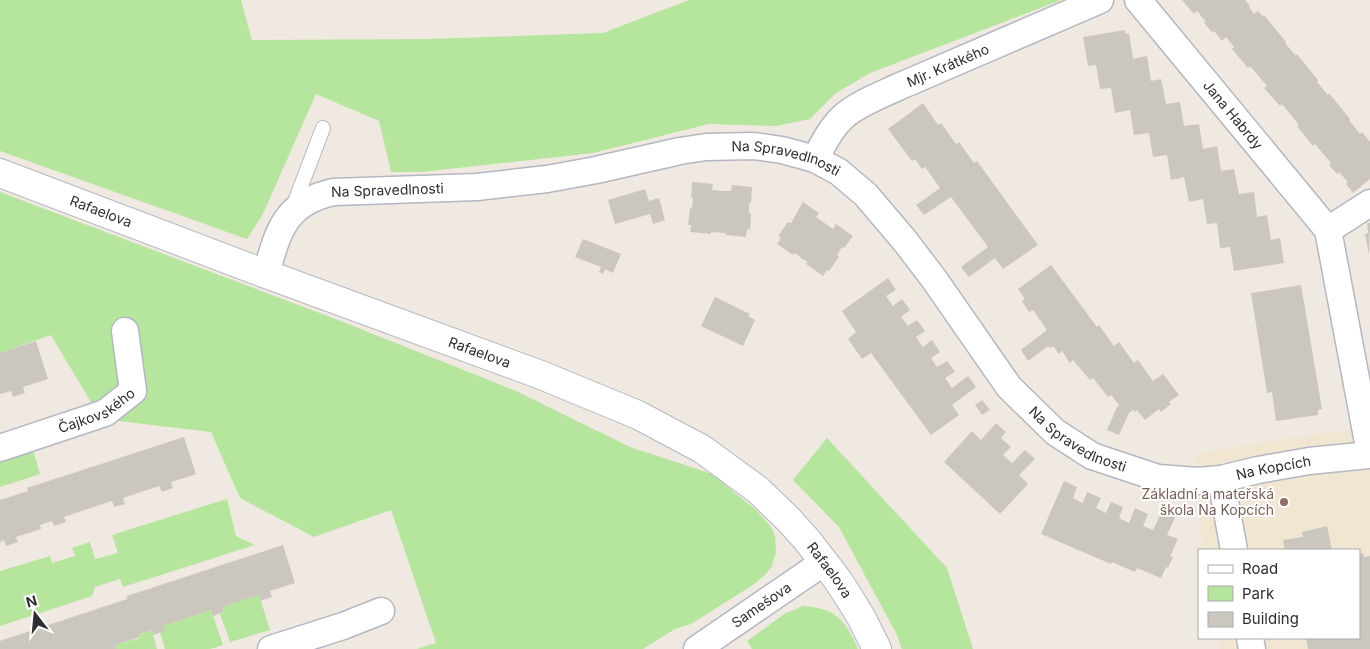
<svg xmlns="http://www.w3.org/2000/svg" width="1370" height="649" viewBox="0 0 1370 649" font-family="Inter,sans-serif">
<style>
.education{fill:#f0e6d1}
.green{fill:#b6e59e}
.building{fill:#cbc7bf}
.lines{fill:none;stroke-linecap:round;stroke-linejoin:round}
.service-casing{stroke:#b4b7c1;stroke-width:16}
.minor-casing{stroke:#b4b7c1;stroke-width:29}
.secondary-casing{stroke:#b4b7c1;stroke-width:30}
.service{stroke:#fff;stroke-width:14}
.minor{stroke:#fff;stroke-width:26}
.secondary{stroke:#fff;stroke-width:28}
.education-dot{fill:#8d6e63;stroke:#fff;stroke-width:2}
.labels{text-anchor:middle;stroke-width:4;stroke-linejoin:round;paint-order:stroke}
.street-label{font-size:14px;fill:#2e2e2e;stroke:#fff}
.education-label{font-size:14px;fill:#785e54;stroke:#fff;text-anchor:end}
</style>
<rect width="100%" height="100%" fill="#efe9e1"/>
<path class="education" d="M1370,430V649H1220L1217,638H1359V550H1203L1194,454L1329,432Z"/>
<g class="green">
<path d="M0,0H241L252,40L426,39L603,33L689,0H1061L870,73L836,93L810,119L776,126L709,124L593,153L421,172H391L379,121L316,94L263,214L247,239L0,151Z"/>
<path d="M0,192L338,320L516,391L630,447L712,474L757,511L771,527L775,536L776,552L772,566L765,575L753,585L691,624L675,629L643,649H417L436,643L391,510L314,537L240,498L211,432L101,419L51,335L0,353Z"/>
<path d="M827,438L947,568L973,649H902L897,635L839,527L793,480Z"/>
<path d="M30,440L40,474L0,487V450Z"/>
<path d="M227,499L236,536L255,545L123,587L120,579L95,587L92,596L0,626V571L50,556L52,563L75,556L72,548L90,542L95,559L118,553L112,535Z"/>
<path d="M259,595L270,630L230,642L220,614L224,612L222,607Z"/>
<path d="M803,606C836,608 845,620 858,649H752L747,641L786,613Z"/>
<path d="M211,610L223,645L210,649H165L160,633L163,626Z"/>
<path d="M152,630L157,649H116L115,645L140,638L139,634Z"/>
</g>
<g class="building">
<path d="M1182,0H1245L1250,6L1249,7L1254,14L1258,11L1263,17L1264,15L1286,42L1285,43L1296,56L1297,54L1318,80L1317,82L1328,95L1329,93L1350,119L1349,120L1360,134L1362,132L1370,142V179L1353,193L1346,184L1348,182L1339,172L1337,174L1329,165L1331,163L1315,144L1313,146L1297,126L1299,125L1282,104L1280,106L1264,88L1267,86L1250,66L1248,68L1232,49L1234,47L1226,37L1222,41L1214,31L1212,32L1204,23L1206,22L1197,11L1194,14Z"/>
<path d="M1125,30V34L1129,33L1133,59L1147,56L1151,81L1161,79L1166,104L1180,102L1184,126L1199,124L1203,149L1217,146L1221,171L1234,169L1239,194L1254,192L1257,217L1267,215L1271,240L1280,238L1284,263L1234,271L1230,247L1220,248L1217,223L1207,224L1203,199L1189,202L1184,177L1171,180L1167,155L1153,157L1149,133L1134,135L1130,110L1115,113L1111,88L1100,89L1096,65L1088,66L1083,37Z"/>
<path d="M923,103L938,125L941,123L956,144L959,142L974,163L977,161L1038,245L1003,269L995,258L969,277L961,267L988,247L951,197L924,215L916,205L940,188L925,167L922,169L915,159L912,161L888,129Z"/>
<path d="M692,182L713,184L712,190L722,191H731L732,185L752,187L751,203H749V213H751L750,230L747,229L746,237L726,235V233L711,232V234L690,232L691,225H688L690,208H692L693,198H691Z"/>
<path d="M645,189L649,201L659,198L665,220L653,224L650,214L615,224L608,200Z"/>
<path d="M803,202L819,213L816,217L833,229L836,224L853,236L844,248L842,247L837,255L839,257L829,271L827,270L823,276L806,264L808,262L801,258L795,253L793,255L777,244L781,238L778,236L788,222L791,223Z"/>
<path d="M1367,223H1370L1369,255L1365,234L1368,233Z"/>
<path d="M583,239L621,254L613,273L605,269L603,274L599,272L601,267L575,257Z"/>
<path d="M1051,265L1097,327L1099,325L1114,346L1119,342L1134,363L1138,360L1153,381L1163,374L1179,395L1169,402L1171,404L1161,412L1159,409L1145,420L1137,410L1135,412L1133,410L1129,413L1119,435L1107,430L1117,407L1119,405L1111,395L1108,397L1093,378L1090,380L1073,360L1070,363L1062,351L1059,354L1053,346L1050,348L1048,346L1028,361L1021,350L1047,330L1033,310L1029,312L1022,301L1025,299L1018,289Z"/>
<path d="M888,278L896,290L886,296L893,306L902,299L910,310L901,317L908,326L917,320L925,331L916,337L923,347L932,340L940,352L931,358L937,367L947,361L955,372L945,378L952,388L968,376L976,387L952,405L959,415L931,435L871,353L862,359L848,339L856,332L842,311Z"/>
<path d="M1301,285L1322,409L1318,410V415L1276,421L1272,392L1267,393L1251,293Z"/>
<path d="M715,297L750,314L748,316L755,320L743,346L701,326Z"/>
<path d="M36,341L48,379L23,387L25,393L13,397L11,391L0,394V353Z"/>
<path d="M982,400L990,410L982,415L975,405Z"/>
<path d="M996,423L1006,432L1001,438L1011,447L1003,455L1012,463L1025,450L1035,459L1019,475L1028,484L1000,514L944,462L972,431L981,440Z"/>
<path d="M184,437L196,474L171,482L173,488L162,492L159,486L123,498L125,504L114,507L112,501L64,517L66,522L54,526L52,521L40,525L41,529L16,537L18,542L6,546L4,540L0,542V500L28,491L27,488Z"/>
<path d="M1064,481L1077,487L1073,498L1083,503L1087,492L1101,498L1096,508L1106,513L1111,502L1123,507L1119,518L1129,523L1135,508L1148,514L1143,526L1153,530L1163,509L1176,515L1167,535L1178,539L1170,556L1173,557L1168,568L1166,567L1161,578L1137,568L1135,572L1112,562L1111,564L1041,534Z"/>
<path d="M1327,526L1332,550H1285L1283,540L1303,537L1302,532Z"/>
<path d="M283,545L295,583L270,591L272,597L260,601L259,595L222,607L224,612L213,616L211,610L163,626L165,631L153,635L152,630L139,634L140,637L115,645L116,649H0V641L127,599V596Z"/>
<path d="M1363,553L1364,557L1370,556V649H1308L1306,638H1359V554Z"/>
</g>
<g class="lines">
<g class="service-casing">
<path id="service" d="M293,207L323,128"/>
</g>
<g class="minor-casing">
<g id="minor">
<path id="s1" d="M1138,0L1328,230L1370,453"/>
<path id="s2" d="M815,159C823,144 831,128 843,117C855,105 883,94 898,87L1100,0"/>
<path d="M1328,230L1370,203"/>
<path id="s3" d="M266,274C278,231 285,202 334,192L477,187L547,179L596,170L680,151L706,147L754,146L782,150L815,159L839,172L866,195L905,241L934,279L1009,387L1055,432L1092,456L1158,478L1198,481L1221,479"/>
<path id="s4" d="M0,448L105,413L133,391L125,331"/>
<path id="s5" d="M1234,550L1221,479L1258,470L1309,461L1370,455"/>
<path d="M1250,638L1252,649"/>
<path d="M271,649L343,626L381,611"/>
<path id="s6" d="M697,649L824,562"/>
</g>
</g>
<g class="secondary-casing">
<g id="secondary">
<path id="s7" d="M0,173L266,274L541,375L638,415L702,449L758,490L789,520L807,540L837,579L850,599L861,617L877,649"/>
</g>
</g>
<use href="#service" class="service"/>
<use href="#minor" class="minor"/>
<use href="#secondary" class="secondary"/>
</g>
<circle class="education-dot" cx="1284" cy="502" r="5"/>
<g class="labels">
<g class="street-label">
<text dy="5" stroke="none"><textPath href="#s2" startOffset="168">Mjr. Krátkého</textPath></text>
<text dy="5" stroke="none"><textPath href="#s1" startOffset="149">Jana Habrdy</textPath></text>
<text dy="5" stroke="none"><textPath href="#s3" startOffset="572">Na Spravedlnosti</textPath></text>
<text dy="5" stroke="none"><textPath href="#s3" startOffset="168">Na Spravedlnosti</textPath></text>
<text dy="5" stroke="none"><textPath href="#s7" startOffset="108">Rafaelova</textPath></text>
<text dy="5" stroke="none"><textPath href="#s7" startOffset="512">Rafaelova</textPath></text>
<text dy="5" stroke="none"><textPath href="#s4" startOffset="104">Čajkovského</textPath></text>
<text dy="5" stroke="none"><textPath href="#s3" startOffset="991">Na Spravedlnosti</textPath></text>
<text dy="5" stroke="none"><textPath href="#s5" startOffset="126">Na Kopcích</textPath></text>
<text dy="5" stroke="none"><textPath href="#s7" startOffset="932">Rafaelova</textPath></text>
<text dy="5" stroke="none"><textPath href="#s6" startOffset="78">Samešova</textPath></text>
</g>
<g class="education-label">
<text x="1274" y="499">Základní a mateřská<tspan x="1274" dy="16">škola Na Kopcích</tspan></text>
</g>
</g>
<rect x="1198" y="549" width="162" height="90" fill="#ffffff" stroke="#ababab"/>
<rect x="1208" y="565" width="25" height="8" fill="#ffffff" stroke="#ababab"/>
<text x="1242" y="574" font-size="15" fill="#2e2e2e">Road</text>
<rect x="1208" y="586" width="25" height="15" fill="#b6e59e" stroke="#ababab"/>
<text x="1242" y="599" font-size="15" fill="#2e2e2e">Park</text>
<rect x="1208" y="612" width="25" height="15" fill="#cbc7bf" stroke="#ababab"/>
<text x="1242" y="624" font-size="15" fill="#2e2e2e">Building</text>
<g transform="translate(35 614) rotate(344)" stroke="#ffffff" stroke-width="4" paint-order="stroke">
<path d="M0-4L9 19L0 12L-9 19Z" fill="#2e2e2e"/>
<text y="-8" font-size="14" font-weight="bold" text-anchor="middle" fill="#2e2e2e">N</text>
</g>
</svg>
